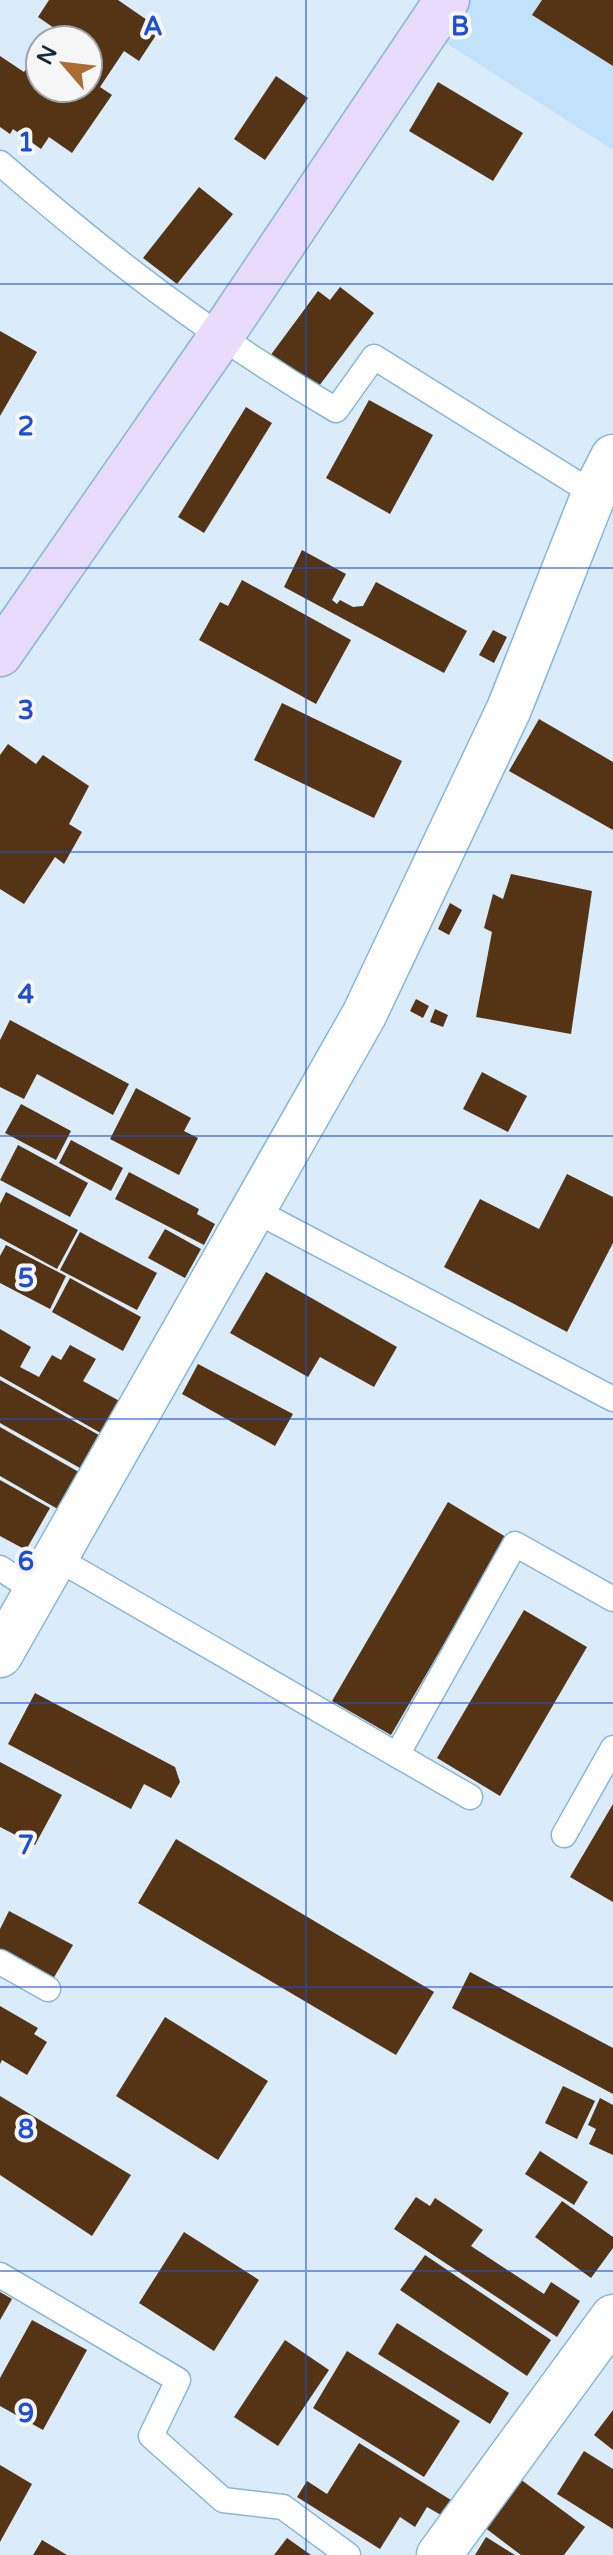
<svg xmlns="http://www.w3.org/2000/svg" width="613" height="2555" viewBox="0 0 613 2555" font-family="'Varela Round',sans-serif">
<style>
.built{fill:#c1e2fa}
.building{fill:#553415}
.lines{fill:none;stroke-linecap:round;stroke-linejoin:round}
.lane-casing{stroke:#88b6d8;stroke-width:27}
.street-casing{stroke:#88b6d8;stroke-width:47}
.secondary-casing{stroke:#88b6d8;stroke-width:47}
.lane{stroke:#fff;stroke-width:24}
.street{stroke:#fff;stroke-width:44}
.secondary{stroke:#e8dbfc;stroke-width:44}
.grid{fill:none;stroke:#1d4ed8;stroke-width:2;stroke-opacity:0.55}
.grid-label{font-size:26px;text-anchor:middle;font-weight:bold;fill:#1d4ed8;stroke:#f6f6f6;stroke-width:8;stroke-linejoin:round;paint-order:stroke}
</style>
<rect width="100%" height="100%" fill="#daecfa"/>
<path class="built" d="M447,0H613V150L427,31Z"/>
<g class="building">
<path d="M49,0H118L160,29L139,61L124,51L100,87L112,95L72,153L49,137L41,149L13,129L10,134L0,127V56L24,72L40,48V88H88V40H45L54,28L38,17Z"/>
<path d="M542,0H613V66L532,15Z"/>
<path d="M276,76L308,98L265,160L234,139Z"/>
<path d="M438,82L523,133L493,181L409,131Z"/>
<path d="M199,187L233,214L177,284L143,258Z"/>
<path d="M340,287L374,313L316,390L270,356L318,291L330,300Z"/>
<path d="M0,331L37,352L0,416Z"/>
<path d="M369,400L433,435L390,514L326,478Z"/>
<path d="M246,407L272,423L204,533L178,517Z"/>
<path d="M302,550L346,574L332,600L337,604L340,600L353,607L363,606L376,582L467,631L444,673L284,587Z"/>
<path d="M242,580L351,640L316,704L199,640L220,602L228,606Z"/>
<path d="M493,630L507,637L494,663L479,655Z"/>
<path d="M282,703L402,761L374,818L254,760Z"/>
<path d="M539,719L613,762V830L509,771Z"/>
<path d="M8,744L36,764L43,755L89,786L69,824L82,832L64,864L55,857L24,904L0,889V755Z"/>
<path d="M511,874L592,891L571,1034L476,1017L492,932L484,928L493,894L503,899Z"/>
<path d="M450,903L462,910L449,935L438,929Z"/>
<path d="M416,999L429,1006L423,1018L410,1011Z"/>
<path d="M435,1009L448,1015L443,1027L430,1022Z"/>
<path d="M10,1020L129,1084L113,1115L37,1074L24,1099L0,1087V1040Z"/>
<path d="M482,1072L527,1096L508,1132L463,1109Z"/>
<path d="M136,1088L191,1118L184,1131L198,1138L179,1175L110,1139Z"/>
<path d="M21,1104L71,1131L56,1160L5,1133Z"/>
<path d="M71,1140L123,1168L111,1191L59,1163Z"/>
<path d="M18,1145L88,1183L70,1217L0,1180Z"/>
<path d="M129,1172L199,1209L197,1214L215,1224L204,1245L115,1199Z"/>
<path d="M567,1174L613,1197V1243L567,1332L444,1267L480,1199L539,1229Z"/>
<path d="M6,1192L78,1230L57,1269L0,1238V1204Z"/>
<path d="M165,1229L201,1249L185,1278L148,1258Z"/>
<path d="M80,1232L157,1273L137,1310L60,1270Z"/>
<path d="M6,1245L66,1276L50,1309L0,1283V1256Z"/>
<path d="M266,1272L397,1347L374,1387L320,1357L308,1377L230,1333Z"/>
<path d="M70,1278L141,1317L123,1351L52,1312Z"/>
<path d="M0,1329L31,1347L20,1367L39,1377L52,1355L61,1360L70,1345L96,1359L83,1381L125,1404L106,1436L0,1376Z"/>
<path d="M198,1364L293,1414L275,1446L182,1394Z"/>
<path d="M0,1380L106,1439L87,1472L0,1423Z"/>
<path d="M0,1427L84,1475L63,1512L0,1476Z"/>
<path d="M0,1480L50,1508L26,1550L0,1536Z"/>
<path d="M448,1502L506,1537L391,1735L332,1701Z"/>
<path d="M524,1610L587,1647L500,1796L437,1758Z"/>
<path d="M35,1693L175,1767L180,1782L171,1798L144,1784L131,1809L8,1744Z"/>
<path d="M0,1762L62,1795L35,1845L0,1827Z"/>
<path d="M613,1804V1902L570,1877Z"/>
<path d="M176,1839L434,1992L396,2055L138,1903Z"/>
<path d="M9,1911L73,1945L53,1979L0,1951V1929Z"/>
<path d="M470,1972L613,2048V2094L452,2008Z"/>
<path d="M0,2006L38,2028L34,2034L47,2042L27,2075L2,2060L0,2064Z"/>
<path d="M165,2017L268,2081L218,2160L116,2096Z"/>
<path d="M563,2086L595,2101L577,2139L545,2123Z"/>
<path d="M0,2096L131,2175L92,2236L0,2175Z"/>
<path d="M600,2098L613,2105V2155L589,2144L596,2129L588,2125Z"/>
<path d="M540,2151L588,2182L574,2205L525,2174Z"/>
<path d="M416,2197L430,2206L435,2198L483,2230L471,2246L544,2294L551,2282L580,2301L557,2337L394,2229Z"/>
<path d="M562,2201L613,2237V2248L591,2278L535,2237Z"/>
<path d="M184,2232L259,2280L214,2351L139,2303Z"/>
<path d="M425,2255L551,2340L527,2376L400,2290Z"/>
<path d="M0,2292L12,2299L0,2320Z"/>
<path d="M32,2320L87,2350L43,2430L0,2406V2378Z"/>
<path d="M397,2323L509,2393L490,2424L378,2354Z"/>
<path d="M285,2340L329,2370L278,2446L234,2417Z"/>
<path d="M347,2351L460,2421L424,2477L313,2408Z"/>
<path d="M613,2410V2450L594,2435Z"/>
<path d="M359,2443L451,2500L441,2515L427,2507L415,2527L400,2517L380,2549L297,2497L307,2481L327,2494Z"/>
<path d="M584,2451L613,2469V2529L557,2494Z"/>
<path d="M0,2465L32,2484L0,2542Z"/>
<path d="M516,2476L585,2527L564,2555H521L480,2524Z"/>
<path d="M486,2537L515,2555H475Z"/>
<path d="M287,2538L311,2555H274Z"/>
<path d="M42,2540L67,2555H33Z"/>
</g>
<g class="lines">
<g class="lane-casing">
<g id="lane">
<path d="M0,163C108,257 212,337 336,410L374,357L594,494"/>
<path d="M254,1210L613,1399"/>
<path d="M58,1559L397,1755L515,1544L613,1599"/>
<path d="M0,1568L35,1591"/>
<path d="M397,1755L470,1797"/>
<path d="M564,1835L613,1748"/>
<path d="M0,1962L48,1989"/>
<path d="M0,2275L178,2380L151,2436L223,2500L283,2507L348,2555"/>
</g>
</g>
<g class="street-casing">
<g id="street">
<path d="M0,1655L364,1015L509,709L594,494L613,457"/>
<path d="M439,2555L613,2317"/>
</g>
</g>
<g class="secondary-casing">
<path id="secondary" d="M0,654L219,339L447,0"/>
</g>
<use href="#lane" class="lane"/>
<use href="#street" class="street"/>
<use href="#secondary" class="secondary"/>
</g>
<path class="grid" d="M306,0V2555M0,284H613M0,568H613M0,852H613M0,1136H613M0,1419H613M0,1703H613M0,1987H613M0,2271H613"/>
<g class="grid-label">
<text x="153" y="35">A</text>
<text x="460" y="35">B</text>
<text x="26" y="151">1</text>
<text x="26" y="435">2</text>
<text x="26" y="719">3</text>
<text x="26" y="1003">4</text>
<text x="26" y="1287">5</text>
<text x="26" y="1570">6</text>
<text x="26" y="1854">7</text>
<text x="26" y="2138">8</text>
<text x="26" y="2422">9</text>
</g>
<g transform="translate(64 64) rotate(298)"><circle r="38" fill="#f6f6f6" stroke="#9ca4a9" stroke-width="2"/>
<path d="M0-6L14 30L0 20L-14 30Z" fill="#ab6d33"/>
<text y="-12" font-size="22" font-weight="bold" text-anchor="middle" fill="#162936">N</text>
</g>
</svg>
